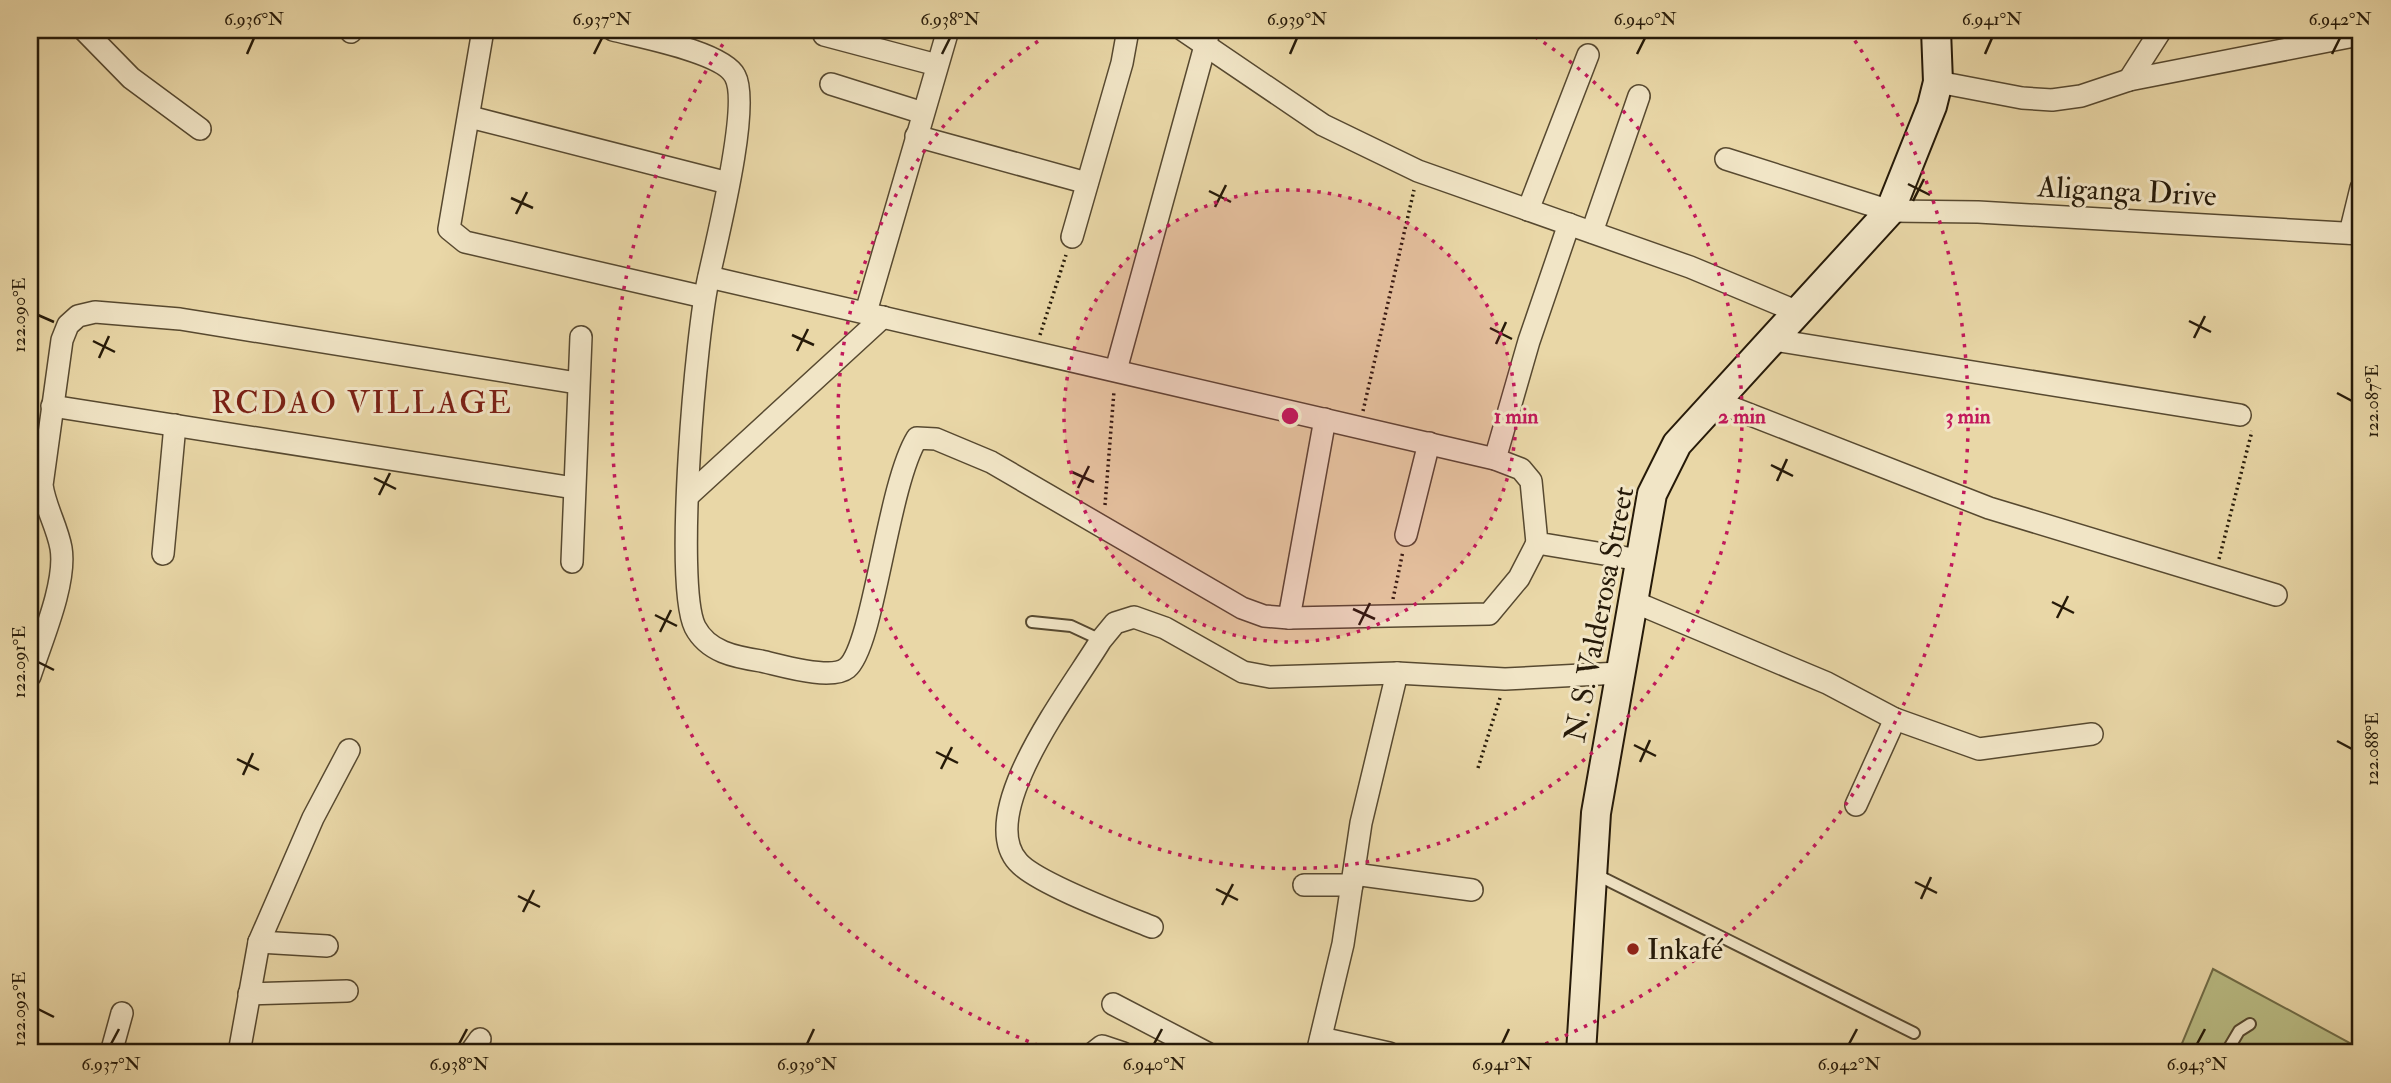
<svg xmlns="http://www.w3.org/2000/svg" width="2391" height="1083" viewBox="0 0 2391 1083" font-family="'IM FELL Double Pica',serif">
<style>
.green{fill:#babd85;stroke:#706c47;stroke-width:2}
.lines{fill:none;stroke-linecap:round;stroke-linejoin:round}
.lane-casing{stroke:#574930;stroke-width:14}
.street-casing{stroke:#574930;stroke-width:24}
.secondary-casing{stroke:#261a09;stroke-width:32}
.path{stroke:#261a09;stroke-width:3.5;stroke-dasharray:2 3.5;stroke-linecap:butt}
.lane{stroke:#f1e5c6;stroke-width:10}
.street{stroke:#f1e5c6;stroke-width:21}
.secondary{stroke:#f1e5c6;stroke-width:28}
.ticks{fill:none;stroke:#261a09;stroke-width:2.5}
.ring{fill:none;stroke:#c2185b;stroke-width:3.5;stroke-dasharray:3.5 7}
.poi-dot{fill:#8f2418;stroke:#f1e5c6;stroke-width:2.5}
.labels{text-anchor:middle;stroke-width:6;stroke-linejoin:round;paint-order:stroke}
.street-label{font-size:30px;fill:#261a09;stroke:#f1e5c6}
.poi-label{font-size:30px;fill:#261a09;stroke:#f1e5c6;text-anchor:start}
.neighbourhood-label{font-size:32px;letter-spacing:2px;fill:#7a1f14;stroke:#f1e5c6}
.centre{fill:#c2185b;stroke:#f1e5c6;stroke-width:3.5}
.ring-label{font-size:21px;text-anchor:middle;font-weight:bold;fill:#c2185b;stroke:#f1e5c6;stroke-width:6;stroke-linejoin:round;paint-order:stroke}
.neatline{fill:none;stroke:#261a09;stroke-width:2.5}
.ticks-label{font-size:18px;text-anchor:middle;fill:#261a09}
</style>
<rect width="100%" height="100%" fill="#e9d7a7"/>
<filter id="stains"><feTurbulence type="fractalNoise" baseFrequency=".00286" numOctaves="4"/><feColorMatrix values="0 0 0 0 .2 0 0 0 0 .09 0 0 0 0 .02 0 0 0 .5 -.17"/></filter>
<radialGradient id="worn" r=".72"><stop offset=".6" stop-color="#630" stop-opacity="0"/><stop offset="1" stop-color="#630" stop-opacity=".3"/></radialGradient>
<path class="green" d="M2213,969L2361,1049V1053H2178Z"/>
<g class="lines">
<g class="lane-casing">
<g id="lane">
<path d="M1032,622L1071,626L1101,640"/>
<path d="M1595,874L1914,1033"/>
<path d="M2226,1053L2239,1031L2250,1024"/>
</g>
</g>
<g class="street-casing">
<g id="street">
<path d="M84,30L131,78L200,129"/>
<path d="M483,30L449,229L465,242L704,297"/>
<path d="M613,30C640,37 723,52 735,76C751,105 717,239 709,276C696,330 674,585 695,627C708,652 735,657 761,661C780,665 831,681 847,668C874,646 887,487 917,438L936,439L991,462L1242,608L1264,616L1289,618L1489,614L1519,578L1537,543"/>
<path d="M1183,30L1323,125L1418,171L1690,267L1798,312"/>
<path d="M351,32L352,30"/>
<path d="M824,35L937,65"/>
<path d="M2129,80L2161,30"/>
<path d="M1938,82L2022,98L2052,100L2081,96L2129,80L2354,36L2357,30"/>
<path d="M831,84L923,113"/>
<path d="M470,117L728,183"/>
<path d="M916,136L1087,183"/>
<path d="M1726,159L1890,211L1978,212L2361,234"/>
<path d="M1528,210L1588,55"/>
<path d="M1592,232L1639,96"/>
<path d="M2350,233L2361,188"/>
<path d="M1072,237L1122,63L1128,30"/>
<path d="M709,277L1495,459L1521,469L1531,481L1537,543L1640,560"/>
<path d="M866,312L948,30"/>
<path d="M1774,340L2240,415"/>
<path d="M1116,370L1208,35"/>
<path d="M1715,401L1989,508L2276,595"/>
<path d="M52,406L574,488"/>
<path d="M1495,459L1529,341L1569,224"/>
<path d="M689,495L883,317"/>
<path d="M1406,535L1429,443"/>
<path d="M163,554L175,425"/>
<path d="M572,562L581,337"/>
<path d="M1632,601L1827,683L1895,719L1979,749L2092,734"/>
<path d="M1289,618L1325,419"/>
<path d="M30,676C41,642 67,583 61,548C57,526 45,507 42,485L62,340L68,325L78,316L95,312L180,319L577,383"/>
<path d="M1856,805L1895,719"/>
<path d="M1354,874L1472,890"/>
<path d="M1304,885H1352"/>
<path d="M1152,927C1122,915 1036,883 1018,862C974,813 1073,687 1101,640L1115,623L1134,617L1165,628L1243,672L1270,677L1397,673L1505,679L1619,673"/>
<path d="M259,942L327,946"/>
<path d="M249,994L347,991"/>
<path d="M1113,1004L1207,1053"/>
<path d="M1321,1038L1389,1053"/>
<path d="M111,1053L122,1013"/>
<path d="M239,1053L259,942L313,818L349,750"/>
<path d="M470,1053L480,1039"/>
<path d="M1093,1053L1102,1046L1123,1053"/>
<path d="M1317,1053L1343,944L1361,823L1397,673"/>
</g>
</g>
<g class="secondary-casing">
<path id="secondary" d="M1581,1053L1596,813L1652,494L1677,444L1890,211L1932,106L1938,82L1936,30"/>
</g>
<g class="path">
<path d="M1040,335L1066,255"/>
<path d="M1363,411L1414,190"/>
<path d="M1105,505L1114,391"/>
<path d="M2219,559L2252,431"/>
<path d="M1393,599L1403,551"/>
<path d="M1478,768L1500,698"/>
</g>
<use href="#lane" class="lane"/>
<use href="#street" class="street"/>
<use href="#secondary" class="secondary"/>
</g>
<path class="ticks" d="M247,54L254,38M594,54L602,38M942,54L950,38M1290,54L1297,38M1637,54L1645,38M1985,54L1992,38M2332,54L2340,38M1908,184L1930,195M1209,191L1231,202M511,198L533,208M1913,201L1924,179M1215,207L1226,185M516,214L527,192M38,315L54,322M2189,321L2211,332M1490,328L1512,339M792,335L814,345M2194,338L2205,316M93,341L115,352M1496,344L1506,322M797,351L808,329M99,358L109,336M2337,393L2352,401M1771,465L1793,476M1072,472L1094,482M374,478L396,489M1777,481L1787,459M1078,488L1089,466M379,495L390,473M2052,602L2074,613M1353,609L1375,619M655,615L677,626M2057,618L2068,596M1359,625L1370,603M660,632L671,610M38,662L54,670M2337,741L2352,749M1634,745L1656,756M936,752L958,763M237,759L259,770M1640,762L1650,740M941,769L952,747M243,775L253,753M1915,882L1937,893M1216,889L1238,900M518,896L540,907M1921,899L1931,877M1222,905L1233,884M523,912L534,890M38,1009L54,1017M111,1044L119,1029M459,1044L467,1029M807,1044L814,1029M1154,1044L1162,1029M1502,1044L1509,1029M1849,1044L1857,1029M2197,1044L2205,1029"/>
<circle cx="1290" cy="416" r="226" fill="#c2185b" fill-opacity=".12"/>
<g class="ring">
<circle cx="1290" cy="416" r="226"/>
<path d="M1526 31A452 452 0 1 1 1054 31"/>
<path d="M1058 1053A678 678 0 0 1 731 32M1849 32A678 678 0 0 1 1522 1053"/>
</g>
<circle class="poi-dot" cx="1633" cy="949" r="7"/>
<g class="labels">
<g class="street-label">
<text transform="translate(2127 191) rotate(3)" y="10">Aliganga Drive</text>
<text transform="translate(1599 614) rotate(-79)" y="10">N. S. Valderosa Street</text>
</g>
<g class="poi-label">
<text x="1647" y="959">Inkafé</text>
</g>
<g class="neighbourhood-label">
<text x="362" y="413">RCDAO VILLAGE</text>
</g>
</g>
<circle cx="1290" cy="416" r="10" class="centre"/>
<g class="ring-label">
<text x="1516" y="423">1 min</text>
<text x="1742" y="423">2 min</text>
<text x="1968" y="423">3 min</text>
</g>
<rect width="2391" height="1083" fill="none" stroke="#e9d7a7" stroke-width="77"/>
<rect x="38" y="38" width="2314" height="1006" class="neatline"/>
<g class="ticks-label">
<text x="254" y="25">6.936°N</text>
<text x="602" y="25">6.937°N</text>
<text x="950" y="25">6.938°N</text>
<text x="1297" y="25">6.939°N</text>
<text x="1645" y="25">6.940°N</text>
<text x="1992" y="25">6.941°N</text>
<text x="2340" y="25">6.942°N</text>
<text transform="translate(19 315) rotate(-90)" y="6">122.090°E</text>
<text transform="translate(2372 401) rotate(-90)" y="6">122.087°E</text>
<text transform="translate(19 662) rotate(-90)" y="6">122.091°E</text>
<text transform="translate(2372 749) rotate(-90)" y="6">122.088°E</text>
<text transform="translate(19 1009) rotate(-90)" y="6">122.092°E</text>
<text x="111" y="1070">6.937°N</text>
<text x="459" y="1070">6.938°N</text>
<text x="807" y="1070">6.939°N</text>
<text x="1154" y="1070">6.940°N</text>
<text x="1502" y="1070">6.941°N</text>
<text x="1849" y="1070">6.942°N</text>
<text x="2197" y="1070">6.943°N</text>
</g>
<rect width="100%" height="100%" filter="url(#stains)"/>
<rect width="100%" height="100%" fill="url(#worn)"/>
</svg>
